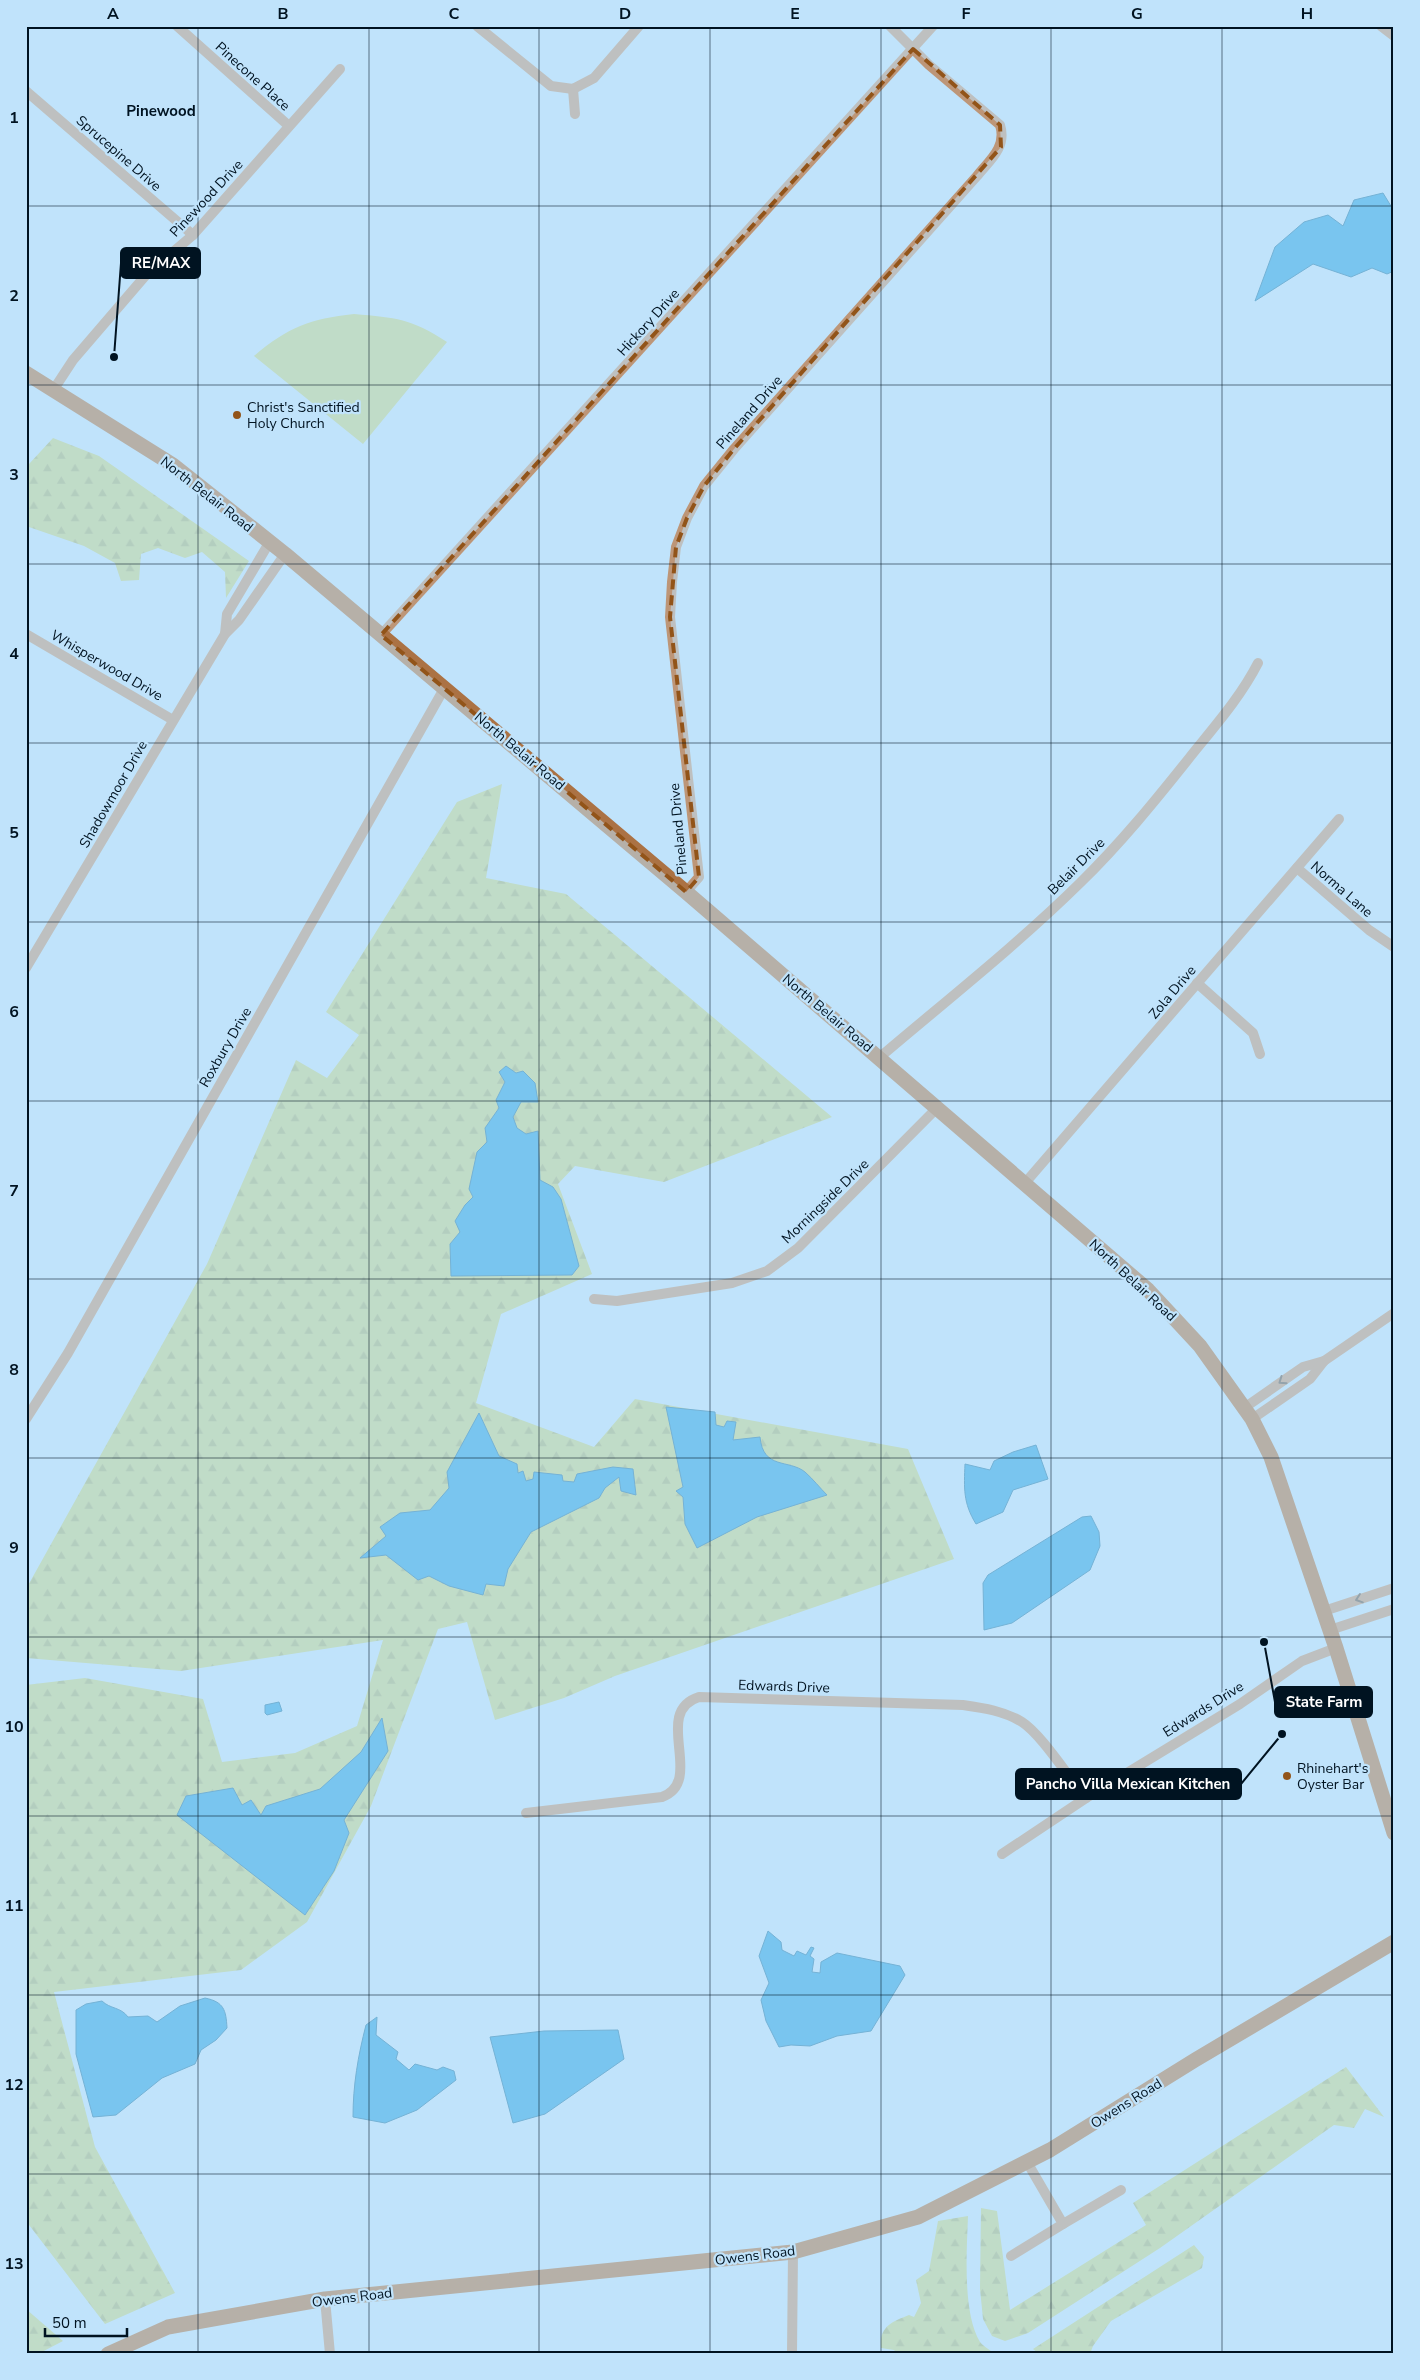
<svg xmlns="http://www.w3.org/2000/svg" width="1420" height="2380" viewBox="0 0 1420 2380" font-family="'Nunito Sans',sans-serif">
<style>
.grass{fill:#c2d28a}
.forest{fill:url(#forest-firs)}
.water{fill:#25a0e1;stroke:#1a76a7}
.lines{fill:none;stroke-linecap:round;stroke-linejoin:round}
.street{stroke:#bd9678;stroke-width:10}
.secondary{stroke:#ab7244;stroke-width:15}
.oneway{stroke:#5e544c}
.marked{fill:none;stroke:#925419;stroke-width:4;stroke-dasharray:10 6;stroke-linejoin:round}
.grid{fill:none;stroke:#001321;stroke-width:1;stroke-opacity:0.55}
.poi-dot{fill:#925419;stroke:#c0e3fb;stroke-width:2}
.labels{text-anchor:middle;stroke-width:4.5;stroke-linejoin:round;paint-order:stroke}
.street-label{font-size:14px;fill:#001321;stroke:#c0e3fb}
.poi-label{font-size:14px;fill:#001321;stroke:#c0e3fb;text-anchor:start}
.neighbourhood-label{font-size:15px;font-weight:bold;fill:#001321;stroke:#c0e3fb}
.leader{fill:none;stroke:#001321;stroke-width:2}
.callout-dot{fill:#001321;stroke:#c0e3fb;stroke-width:2}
.callout{fill:#001321;stroke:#001321;stroke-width:2}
.callout-label{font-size:15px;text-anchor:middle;font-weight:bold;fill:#fff}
.neatline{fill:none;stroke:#001321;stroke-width:2}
.grid-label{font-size:16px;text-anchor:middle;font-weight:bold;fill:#001321}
</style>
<defs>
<pattern id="forest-firs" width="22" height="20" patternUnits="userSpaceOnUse" patternTransform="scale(1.25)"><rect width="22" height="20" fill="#c2d28a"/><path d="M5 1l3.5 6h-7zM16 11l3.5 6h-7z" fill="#a5b377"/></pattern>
</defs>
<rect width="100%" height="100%" fill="#c0e3fb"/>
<path class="grass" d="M354,314C397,318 410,318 447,342L363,444L254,356C288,327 310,319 354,314Z"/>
<g class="forest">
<path d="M53,438L99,456L249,561L226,598L225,572L202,552L185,558L158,548L141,554L139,580L121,581L115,563L84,546L26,526V462L29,464Z"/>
<path d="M502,784L486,878L566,894L832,1117L664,1182L575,1166L558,1184L592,1274L501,1314L476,1403L594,1447L635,1399L908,1449L954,1559L615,1676L564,1698L495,1720L467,1622L438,1629L371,1806L307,1922L241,1970L54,1992L95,2147L175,2293L105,2324L26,2221V1685L85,1678L203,1699L222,1762L295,1753L357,1726L383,1640L181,1671L26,1658V1589L207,1264L296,1060L327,1078L359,1035L326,1012L457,802Z"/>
<path d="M1346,2067L1384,2117L1365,2109L1354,2128L1334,2125L1160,2248L1028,2333L1005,2341L992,2336L983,2319L980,2289L981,2208L997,2211L1010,2310L1146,2225L1133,2203Z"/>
<path d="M968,2216C967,2249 962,2312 980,2342C983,2346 990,2350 995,2354H898L894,2350L881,2348C879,2327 891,2322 909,2315L914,2317L921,2303L916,2280L929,2271L938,2221Z"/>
<path d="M1194,2245L1204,2257L1202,2268L1111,2321L1093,2346L1090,2354H1039L1033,2349Z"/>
<path d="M26,2309L63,2341L38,2354H26Z"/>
</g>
<g class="water">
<path d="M1383,193L1394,211V271L1387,274L1372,268L1351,277L1313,264L1255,301L1275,247L1304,222L1328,215L1343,226L1354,200Z"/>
<path d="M506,1066L516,1073L523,1071L535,1083L538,1102H521L513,1117L517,1128L526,1134L538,1131L540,1180L553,1187L561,1199L579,1266L572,1275L451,1276L450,1244L460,1232L455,1221L465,1205L473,1197L469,1189L477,1152L487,1142L485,1128L499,1108L496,1100L505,1082L499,1072Z"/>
<path d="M666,1407L715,1412L716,1425L724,1427L727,1421L736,1422L733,1440L760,1437C763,1470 789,1459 805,1472C813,1479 820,1488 827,1495L757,1517L697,1548L685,1524L683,1497L676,1491L683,1487Z"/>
<path d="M479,1413L499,1456L517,1464L518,1473L523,1471L526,1481L533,1479L534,1472L562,1475L563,1481L574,1482L577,1474L613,1467L633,1469L636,1495L621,1491L619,1477L605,1488L599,1498L531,1532L508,1569L504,1586L486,1584L483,1595L449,1586L429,1576L418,1580L386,1555L360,1558L386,1536L380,1527L400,1513L430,1510L449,1488L447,1472Z"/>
<path d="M1036,1445L1048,1479L1013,1490L1003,1512L976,1524C963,1503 964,1488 965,1464L990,1470L994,1461L1013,1452Z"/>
<path d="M1091,1516L1099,1532L1100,1546L1090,1570L1012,1623L984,1630L983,1583L988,1575L1082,1517Z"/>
<path d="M279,1702L282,1711L267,1715L265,1713V1705Z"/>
<path d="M382,1718L388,1751L344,1820L349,1833L334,1871L305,1915L177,1815L186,1796L233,1788L242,1805L251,1800L261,1815L266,1806L320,1789L361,1752Z"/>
<path d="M768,1931L781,1942L782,1950L794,1956L797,1951L806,1955L811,1947L814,1948L810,1956L814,1959L812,1972L820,1973L821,1962L837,1953L900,1966L905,1975L871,2031L837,2036L810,2046L791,2045L779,2047L766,2021L761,2000L769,1983L759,1956Z"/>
<path d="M205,1998C224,2002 226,2010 227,2028L216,2040L201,2050L195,2064L162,2078L116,2115L93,2117L76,2054V2010L86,2004L102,2001C110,2009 121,2007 128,2017L148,2016L157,2022L180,2006Z"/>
<path d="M377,2017L376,2035L398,2052L396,2059L409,2070L415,2064L437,2070L443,2067L454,2071L456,2080L417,2110L385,2123L353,2117C353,2085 358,2056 366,2025Z"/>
<path d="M618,2030L624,2059L545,2114L513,2123L490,2037L544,2031Z"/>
</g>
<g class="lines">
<g class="street">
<path d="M177,26L289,126"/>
<path d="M477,26L551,86L573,89L594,78L639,26"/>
<path d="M1381,26L1394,36"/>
<path d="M573,89L575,114"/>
<path d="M26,91L193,235"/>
<path d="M54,389L73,360L146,275L193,235L340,69"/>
<path d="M26,634L173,720"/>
<path d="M225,634L227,614L269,543"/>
<path d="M381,635L933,26"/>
<path d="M1297,868L1369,930L1394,947"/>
<path d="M686,892L699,877L670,617L672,582L676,547L687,518L704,486L734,449L977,176C990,160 1007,147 1000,125L929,65L890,26"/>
<path d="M26,968L225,634L239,620L285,554"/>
<path d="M1197,983L1253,1033L1260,1054"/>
<path d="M880,1057C947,1000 1017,945 1080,883C1120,844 1155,801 1190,757C1214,727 1240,698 1258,663"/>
<path d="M1025,1183L1339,819"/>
<path d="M594,1299L617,1301L732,1283L767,1271L798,1248L938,1107"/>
<path d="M1244,1408L1303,1367L1324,1361"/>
<path d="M26,1419L68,1353L445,687"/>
<path d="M1252,1419L1310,1379L1324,1361L1394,1313"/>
<path d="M1324,1611L1394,1588"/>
<path d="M1330,1630L1394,1609"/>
<path d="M526,1813L662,1797C706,1781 651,1712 699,1697L963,1705C984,1708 1004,1711 1022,1722C1041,1734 1069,1778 1086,1798"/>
<path d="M1002,1854L1086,1798L1240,1704L1302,1661L1336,1648"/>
<path d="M1063,2224L1121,2190"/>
<path d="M1011,2256L1063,2224L1027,2162"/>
<path d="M325,2299L330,2354"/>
<path d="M792,2354L793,2252"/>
</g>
<g class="secondary">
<path d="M26,373L173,465L285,554L686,892L1148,1290L1200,1346L1252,1419L1271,1457L1336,1648L1394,1833"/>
<path d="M108,2354L168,2327L325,2299L793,2252L918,2217L1050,2150L1195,2060L1394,1942"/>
</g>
</g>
<defs><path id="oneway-chevron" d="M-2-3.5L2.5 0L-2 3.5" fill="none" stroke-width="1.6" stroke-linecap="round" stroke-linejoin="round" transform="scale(1.25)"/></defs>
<g class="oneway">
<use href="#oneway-chevron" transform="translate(1282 1381) rotate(145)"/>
<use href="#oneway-chevron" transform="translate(1359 1599) rotate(161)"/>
</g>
<path d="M0 0H1420V2380H0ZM913,49L1000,125L1001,147L734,449L704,486L687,518L676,547L670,617L699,877L686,892L381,635Z" fill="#c0e3fb" fill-opacity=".55" fill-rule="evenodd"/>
<path class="marked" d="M913,49L1000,125L1001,147L734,449L704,486L687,518L676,547L670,617L699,877L686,892L381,635Z"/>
<path class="grid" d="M198,26V2354M369,26V2354M539,26V2354M710,26V2354M881,26V2354M1051,26V2354M1222,26V2354M26,206H1394M26,385H1394M26,564H1394M26,743H1394M26,922H1394M26,1101H1394M26,1279H1394M26,1458H1394M26,1637H1394M26,1816H1394M26,1995H1394M26,2174H1394"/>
<g class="poi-dot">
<circle cx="237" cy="415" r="5"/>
<circle cx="1287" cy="1776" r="5"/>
</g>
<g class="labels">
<g class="street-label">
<text transform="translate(253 76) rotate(42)" y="5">Pinecone Place</text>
<text transform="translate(119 153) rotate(41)" y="5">Sprucepine Drive</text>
<text transform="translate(206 198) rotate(-47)" y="5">Pinewood Drive</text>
<text transform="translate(648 322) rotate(-48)" y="5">Hickory Drive</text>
<text transform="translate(749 412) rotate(-49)" y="5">Pineland Drive</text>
<text transform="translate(207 494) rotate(38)" y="5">North Belair Road</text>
<text transform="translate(107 665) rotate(30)" y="5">Whisperwood Drive</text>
<text transform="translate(520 751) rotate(40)" y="5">North Belair Road</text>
<text transform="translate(113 794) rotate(-60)" y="5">Shadowmoor Drive</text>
<text transform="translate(678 829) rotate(-95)" y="5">Pineland Drive</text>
<text transform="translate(1076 866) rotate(-45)" y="5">Belair Drive</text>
<text transform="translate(1342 889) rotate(41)" y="5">Norma Lane</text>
<text transform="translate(1172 992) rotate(-50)" y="5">Zola Drive</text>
<text transform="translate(828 1013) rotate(40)" y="5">North Belair Road</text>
<text transform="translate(225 1047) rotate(-60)" y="5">Roxbury Drive</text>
<text transform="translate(825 1201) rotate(-44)" y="5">Morningside Drive</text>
<text transform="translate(1133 1280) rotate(43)" y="5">North Belair Road</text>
<text transform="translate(784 1686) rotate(2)" y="5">Edwards Drive</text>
<text transform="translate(1203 1709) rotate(-32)" y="5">Edwards Drive</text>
<text transform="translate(1126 2103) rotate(-32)" y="5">Owens Road</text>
<text transform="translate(755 2255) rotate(-7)" y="5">Owens Road</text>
<text transform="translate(352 2297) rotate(-7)" y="5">Owens Road</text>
</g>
<g class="poi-label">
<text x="247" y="412">Christ's Sanctified<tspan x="247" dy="16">Holy Church</tspan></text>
<text x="1297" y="1773">Rhinehart's<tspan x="1297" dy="16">Oyster Bar</tspan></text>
</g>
<g class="neighbourhood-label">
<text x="161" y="116">Pinewood</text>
</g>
</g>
<path class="leader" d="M114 357L121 263M1264 1642L1275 1702M1282 1734L1241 1784"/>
<g class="callout-dot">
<circle cx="114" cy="357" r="5"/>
<circle cx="1264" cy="1642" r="5"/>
<circle cx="1282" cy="1734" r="5"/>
</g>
<g class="callout">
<rect x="121" y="248" width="79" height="30" rx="5"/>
<rect x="1275" y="1687" width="97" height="30" rx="5"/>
<rect x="1016" y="1769" width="225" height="30" rx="5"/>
</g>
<g class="callout-label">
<text x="161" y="268">RE/MAX</text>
<text x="1324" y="1707">State Farm</text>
<text x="1128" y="1789">Pancho Villa Mexican Kitchen</text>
</g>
<rect width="1420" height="2380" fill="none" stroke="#c0e3fb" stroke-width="55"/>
<path d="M45 2328v8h82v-8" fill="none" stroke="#001321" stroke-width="2.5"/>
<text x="52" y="2328" font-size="15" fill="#001321" stroke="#c0e3fb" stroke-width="4" paint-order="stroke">50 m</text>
<rect x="28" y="28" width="1364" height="2324" class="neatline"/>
<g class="grid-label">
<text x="113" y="19">A</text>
<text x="283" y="19">B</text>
<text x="454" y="19">C</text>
<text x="625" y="19">D</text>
<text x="795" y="19">E</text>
<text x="966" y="19">F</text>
<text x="1137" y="19">G</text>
<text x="1307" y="19">H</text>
<text x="14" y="123">1</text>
<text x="14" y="301">2</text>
<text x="14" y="480">3</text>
<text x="14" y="659">4</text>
<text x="14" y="838">5</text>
<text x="14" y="1017">6</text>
<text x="14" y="1196">7</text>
<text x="14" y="1375">8</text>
<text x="14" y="1553">9</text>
<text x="14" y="1732">10</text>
<text x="14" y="1911">11</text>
<text x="14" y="2090">12</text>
<text x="14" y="2269">13</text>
</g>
</svg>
